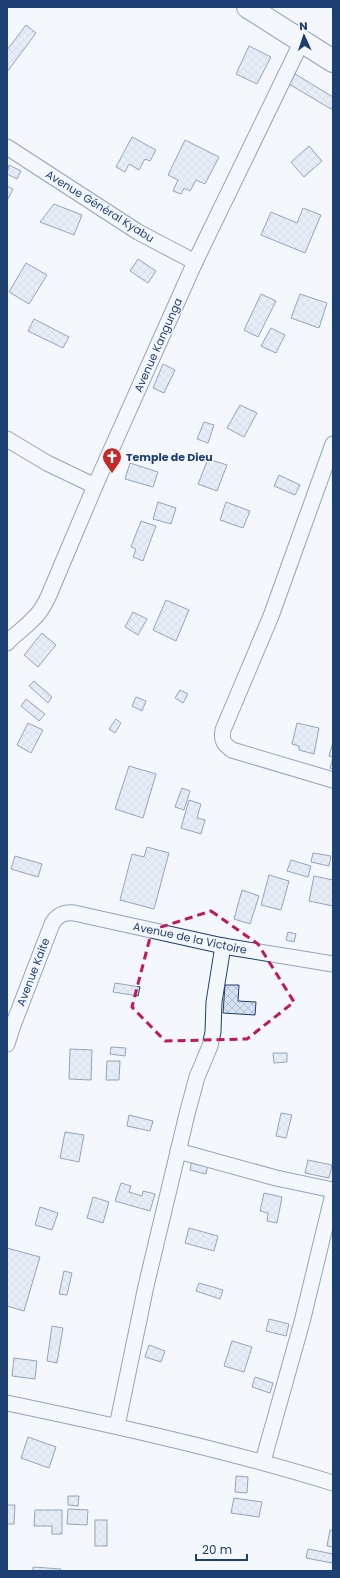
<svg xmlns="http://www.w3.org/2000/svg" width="340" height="1578" viewBox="0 0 340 1578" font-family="Poppins,sans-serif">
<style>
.building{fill:url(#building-cross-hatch);stroke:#1d3f73}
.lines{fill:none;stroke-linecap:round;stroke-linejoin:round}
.street-casing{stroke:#1d3f73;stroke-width:17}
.secondary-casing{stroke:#1d3f73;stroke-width:24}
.street{stroke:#f4f7fb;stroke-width:15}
.secondary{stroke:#f4f7fb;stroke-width:22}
.marked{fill:none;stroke:#c2185b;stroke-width:3;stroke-dasharray:8 5;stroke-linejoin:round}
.labels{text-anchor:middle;stroke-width:3;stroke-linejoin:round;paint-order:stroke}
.street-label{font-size:11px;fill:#1d3f73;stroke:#f4f7fb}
.poi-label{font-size:11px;font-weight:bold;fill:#1d3f73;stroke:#f4f7fb;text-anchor:start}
</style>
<defs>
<pattern id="building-cross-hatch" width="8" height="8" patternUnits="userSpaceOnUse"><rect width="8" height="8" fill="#d5e0f0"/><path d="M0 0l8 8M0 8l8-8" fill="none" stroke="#b6c1d1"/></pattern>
</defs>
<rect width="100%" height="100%" fill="#f4f7fb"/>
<g class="building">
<path d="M26,25L36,33L7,72V50Z"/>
<path d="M249,46L271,57L257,84L236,74Z"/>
<path d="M295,74L333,97V106L331,109L289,84Z"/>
<path d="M132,137L156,150L150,161L145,159L139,170L129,164L125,172L116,167Z"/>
<path d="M185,140L219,157L205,184L196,180L190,191L184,188L181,194L173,191L178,180L168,175Z"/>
<path d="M309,146L322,161L304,177L291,162Z"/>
<path d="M9,165L21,171L17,179L7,174Z"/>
<path d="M7,186L13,189L7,201Z"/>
<path d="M54,204L82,215L74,235L40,222Z"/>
<path d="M303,208L321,215L305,253L261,235L271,212L297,223Z"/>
<path d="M138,259L156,271L148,283L130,271Z"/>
<path d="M26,263L47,275L29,304L9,292Z"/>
<path d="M261,294L276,301L258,337L244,330Z"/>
<path d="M300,294L327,303L319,328L291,318Z"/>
<path d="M34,319L69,337L63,348L28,331Z"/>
<path d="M271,328L285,335L276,353L261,346Z"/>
<path d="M163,364L175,370L164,393L153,388Z"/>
<path d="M240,405L257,413L244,437L227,428Z"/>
<path d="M204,422L214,425L208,443L197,439Z"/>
<path d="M208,459L227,465L217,491L198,484Z"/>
<path d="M130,463L158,472L153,487L125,479Z"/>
<path d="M279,475L300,485L295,495L274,486Z"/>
<path d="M158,502L176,508L171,524L153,519Z"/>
<path d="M226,502L250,511L243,528L220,520Z"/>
<path d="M141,521L156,526L143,561L133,557L136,549L131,547Z"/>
<path d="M166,600L189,610L176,641L153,630Z"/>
<path d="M133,612L147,619L138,635L125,627Z"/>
<path d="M42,633L56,645L38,667L24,655Z"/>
<path d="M34,681L52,697L48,703L29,686Z"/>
<path d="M180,690L188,694L183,703L175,698Z"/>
<path d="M136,697L146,701L142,711L132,706Z"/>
<path d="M26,699L45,714L39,721L21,706Z"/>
<path d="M116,719L121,723L115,733L109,729Z"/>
<path d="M28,723L43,730L31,753L17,745Z"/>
<path d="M297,723L319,728L314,754L299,750V746L292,744Z"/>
<path d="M333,742V769L330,768L333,757L329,756Z"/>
<path d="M129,766L156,774L143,818L115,809Z"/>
<path d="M182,788L190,791L184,810L175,807Z"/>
<path d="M189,800L201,804L197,818L205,820L201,834L181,828Z"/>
<path d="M147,847L169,853L154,909L120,900L132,854L144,857Z"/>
<path d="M313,853L331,856L329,866L311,862Z"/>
<path d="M15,856L42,864L38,877L11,869Z"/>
<path d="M291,860L311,866L308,877L287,871Z"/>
<path d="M269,875L289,881L281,910L261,905Z"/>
<path d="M314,876L333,880V906L309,901Z"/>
<path d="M242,890L259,896L250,924L234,919Z"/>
<path d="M288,932L296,934L294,942L286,940Z"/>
<path d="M115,983L140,987L138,996L113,992Z"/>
<path d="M225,985H239L238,1001L256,1002L255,1015L223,1013Z"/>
<path d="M111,1047L126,1048L125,1056L110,1054Z"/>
<path d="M70,1049L92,1050L91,1080L69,1079Z"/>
<path d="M273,1053H287V1062L274,1063Z"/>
<path d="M107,1061H120L119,1080H106Z"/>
<path d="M281,1113L292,1115L286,1138L276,1136Z"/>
<path d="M129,1115L153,1121L150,1131L127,1126Z"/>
<path d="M65,1132L84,1135L79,1162L60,1158Z"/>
<path d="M192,1160L208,1164L206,1174L190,1170Z"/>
<path d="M308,1160L332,1165L329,1178L305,1173Z"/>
<path d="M121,1183L131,1186L129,1192L142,1196L143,1191L155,1194L150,1211L115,1201Z"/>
<path d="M264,1193L282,1197L277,1223L267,1221L268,1213L260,1211Z"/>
<path d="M93,1197L109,1202L103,1223L87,1218Z"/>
<path d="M40,1207L58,1213L52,1230L35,1225Z"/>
<path d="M189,1228L218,1236L214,1251L185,1243Z"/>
<path d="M7,1248L40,1257L24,1311L7,1306Z"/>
<path d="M64,1271L72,1273L67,1295L59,1294Z"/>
<path d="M199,1283L223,1290L220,1299L196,1291Z"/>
<path d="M269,1319L289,1324L286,1336L266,1331Z"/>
<path d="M52,1326L63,1328L57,1363L47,1361Z"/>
<path d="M232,1341L252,1347L244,1372L224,1366Z"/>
<path d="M149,1345L165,1351L161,1362L145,1357Z"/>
<path d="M14,1358L37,1361L35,1379L12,1376Z"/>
<path d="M255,1377L273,1383L270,1393L252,1387Z"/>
<path d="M28,1437L56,1447L49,1468L21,1458Z"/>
<path d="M236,1476L248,1477L247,1493L235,1492Z"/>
<path d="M68,1496H79L78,1506L68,1505Z"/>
<path d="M234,1498L262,1502L259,1517L231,1513Z"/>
<path d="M7,1505H15L14,1524H7Z"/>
<path d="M68,1509L88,1510L87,1525L67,1524Z"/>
<path d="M35,1510H62V1534H52V1526H34Z"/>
<rect x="95" y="1520" width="12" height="26"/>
<path d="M330,1530H333V1547L327,1546Z"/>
<path d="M308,1549L333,1554L332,1563L306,1558Z"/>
<path d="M33,1567L61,1569L60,1571H33Z"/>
</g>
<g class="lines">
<g class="street-casing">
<g id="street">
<path d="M7,147L138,232L195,262"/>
<path d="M7,439L47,463L95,486"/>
<path d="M333,444L271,616L223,730C221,741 224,744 232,750L333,780"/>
<path d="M7,643C15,634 25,628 33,619C40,613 45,604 49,595L95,486L195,262L302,41"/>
<path d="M7,1044L12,1028L52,924C57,915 64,912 74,913L223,946L333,964"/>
<path d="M178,1151L276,1178L333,1190"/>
<path d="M7,1403C117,1426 226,1450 333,1483"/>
<path d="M117,1426L146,1286L187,1114L197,1077L210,1046L213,1032L214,1002L223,946"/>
<path d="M263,1461L302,1322L333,1194"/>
</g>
</g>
<g class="secondary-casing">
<path id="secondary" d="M248,7L333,61"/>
</g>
<use href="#street" class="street"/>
<use href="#secondary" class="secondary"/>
</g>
<path d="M0 0H340V1578H0ZM211,911L258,944L294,1002L247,1039L165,1041L132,1007L152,930Z" fill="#f4f7fb" fill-opacity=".55" fill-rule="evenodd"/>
<path class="marked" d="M211,911L258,944L294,1002L247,1039L165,1041L132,1007L152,930Z"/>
<defs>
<g id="church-pin" transform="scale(1)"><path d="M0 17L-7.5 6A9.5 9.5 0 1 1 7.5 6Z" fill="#c62828" stroke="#f4f7fb"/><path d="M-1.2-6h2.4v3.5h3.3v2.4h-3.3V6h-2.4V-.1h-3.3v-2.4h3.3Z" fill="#fff"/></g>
</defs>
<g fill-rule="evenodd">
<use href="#church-pin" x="112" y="457"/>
</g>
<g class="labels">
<g class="street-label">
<text transform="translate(100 206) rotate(32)" y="4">Avenue Général Kyabu</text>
<text transform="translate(158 345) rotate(-66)" y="4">Avenue Kangunga</text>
<text transform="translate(190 938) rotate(12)" y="4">Avenue de la Victoire</text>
<text transform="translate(33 972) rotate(-69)" y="4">Avenue Kaite</text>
</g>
<g class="poi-label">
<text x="126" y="461">Temple de Dieu</text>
</g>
</g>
<rect width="340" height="1578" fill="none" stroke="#1d3f73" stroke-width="16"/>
<g transform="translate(304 36) rotate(357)" stroke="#f4f7fb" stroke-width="3" paint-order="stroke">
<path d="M0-3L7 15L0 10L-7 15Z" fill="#1d3f73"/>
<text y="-6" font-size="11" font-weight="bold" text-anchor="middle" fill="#1d3f73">N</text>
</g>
<path d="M196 1554v6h51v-6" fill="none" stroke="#1d3f73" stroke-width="2"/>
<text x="202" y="1554" font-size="12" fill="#1d3f73" stroke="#f4f7fb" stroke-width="3" paint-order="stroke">20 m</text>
</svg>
